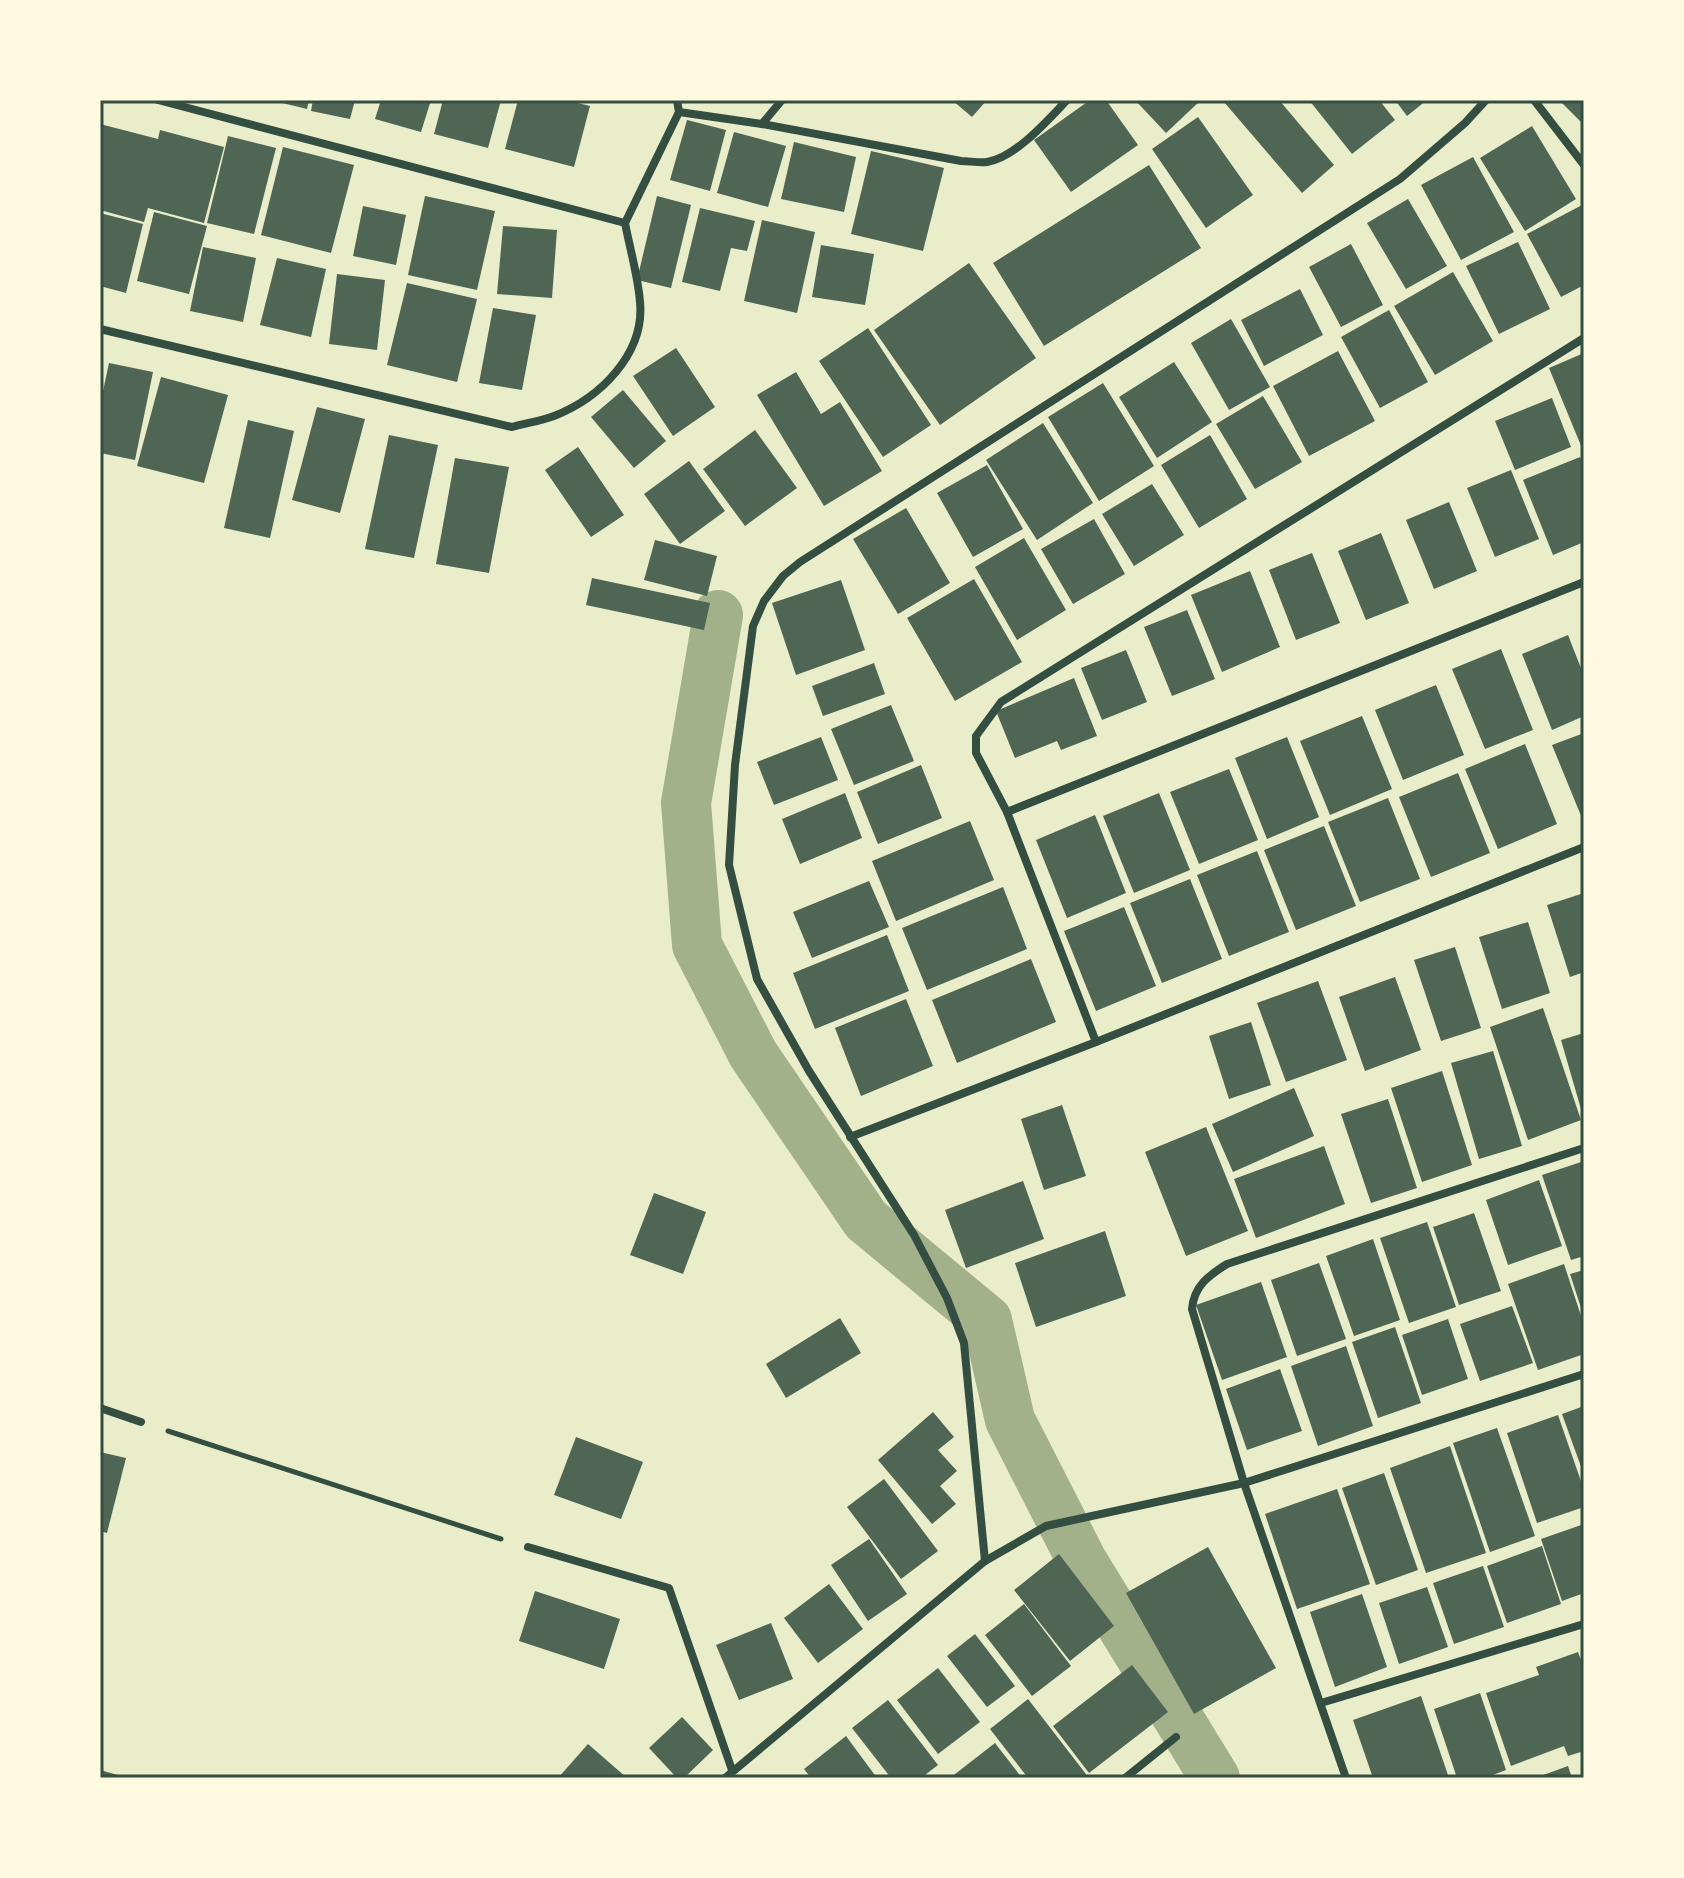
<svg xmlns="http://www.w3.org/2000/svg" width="1684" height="1878" viewBox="0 0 1684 1878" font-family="Poppins,sans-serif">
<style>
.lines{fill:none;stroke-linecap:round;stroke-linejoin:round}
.canal{stroke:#a3b18a;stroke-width:50}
.building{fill:#4f6655}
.path{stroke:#344e41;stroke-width:5}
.minor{stroke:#344e41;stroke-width:8}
.neatline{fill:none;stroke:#344e41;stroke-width:3}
</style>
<rect width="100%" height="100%" fill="#e9edc9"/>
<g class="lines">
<path class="canal" d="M718,615L686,803L697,945L753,1054L866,1220L987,1320L1010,1420L1082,1561L1215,1778"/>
</g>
<g class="building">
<path d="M270,100H309L307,109Z"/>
<path d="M313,100H355L350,119L311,111Z"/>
<path d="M381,100H431L421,132L375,119Z"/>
<path d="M443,100H501L488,148L434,134Z"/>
<path d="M518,100H566L590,106L574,167L505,149Z"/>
<path d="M952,100H987L972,117Z"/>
<path d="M1090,100H1106L1138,145L1071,192L1034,140Z"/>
<path d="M1135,100H1201L1166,133Z"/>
<path d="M1226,100H1279L1334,165L1302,193L1224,102Z"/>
<path d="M1309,100H1379L1395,120L1352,154Z"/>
<path d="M1395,100H1427L1407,116Z"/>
<path d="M1559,100H1584V125Z"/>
<path d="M1198,117L1253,195L1206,228L1152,149Z"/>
<path d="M687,120L726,130L710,191L670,180Z"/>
<path d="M100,124L158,139L160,130L224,147L204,223L148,208L144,222L100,210Z"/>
<path d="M1532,126L1576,199L1525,231L1480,158Z"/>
<path d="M734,132L786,146L768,207L717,193Z"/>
<path d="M228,136L276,148L254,234L207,223Z"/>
<path d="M794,142L856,157L844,212L781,199Z"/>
<path d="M283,147L354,165L331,253L261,235Z"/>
<path d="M871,151L944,168L923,251L851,234Z"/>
<path d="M1473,157L1514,232L1461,260L1421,185Z"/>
<path d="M1149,165L1201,248L1044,346L993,263Z"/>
<path d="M425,196L495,211L477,290L408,275Z"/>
<path d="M657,196L691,205L671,288L637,280Z"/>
<path d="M1408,199L1447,266L1406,289L1367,223Z"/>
<path d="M1584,204V285L1561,297L1527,234Z"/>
<path d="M363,206L406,215L396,265L353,256Z"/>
<path d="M700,208L755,221L747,251L731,248L720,291L682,282Z"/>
<path d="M154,212L207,226L189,294L137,281Z"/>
<path d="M100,213L143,224L126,293L100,286Z"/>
<path d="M762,220L815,232L797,313L744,301Z"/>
<path d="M503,226L557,230L552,298L497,294Z"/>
<path d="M1518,242L1550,309L1499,334L1466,266Z"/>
<path d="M1351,244L1383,305L1341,327L1309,267Z"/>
<path d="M821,245L874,254L865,305L812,297Z"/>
<path d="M203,247L256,258L243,322L190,311Z"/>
<path d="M277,258L326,269L311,337L260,325Z"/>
<path d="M969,263L1036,358L940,425L874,330Z"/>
<path d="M1453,272L1493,341L1435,375L1394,306Z"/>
<path d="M337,274L385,280L377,350L329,344Z"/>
<path d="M407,283L477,299L457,382L387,365Z"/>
<path d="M1300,289L1323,335L1264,366L1241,320Z"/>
<path d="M493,308L536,315L522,390L479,383Z"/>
<path d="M1389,310L1428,382L1380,408L1341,337Z"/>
<path d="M1231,319L1270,387L1229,410L1191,343Z"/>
<path d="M868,328L931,425L883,457L819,361Z"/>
<path d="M676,348L715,407L673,436L633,376Z"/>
<path d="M1338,351L1375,421L1309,456L1273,386Z"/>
<path d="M1584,353V453L1549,368Z"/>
<path d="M1174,362L1212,422L1157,458L1119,397Z"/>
<path d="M109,363L153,372L135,460L100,453V405Z"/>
<path d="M796,372L821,414L840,402L882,471L824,506L757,395Z"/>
<path d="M161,377L228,395L204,483L137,466Z"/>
<path d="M1103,383L1154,466L1099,501L1048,417Z"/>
<path d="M623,390L666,441L634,468L591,417Z"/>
<path d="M1263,396L1302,462L1255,489L1216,424Z"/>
<path d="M1552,398L1571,447L1515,470L1495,421Z"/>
<path d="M317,407L365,419L340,513L292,500Z"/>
<path d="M248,420L294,431L270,538L224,528Z"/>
<path d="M1043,423L1093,503L1037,540L986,460Z"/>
<path d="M755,430L797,488L745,526L703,469Z"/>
<path d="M389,435L438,445L414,558L365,549Z"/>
<path d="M1210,435L1247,499L1199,528L1161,465Z"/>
<path d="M578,447L624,515L591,537L545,470Z"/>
<path d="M1580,457L1584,467V542L1553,555L1523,480Z"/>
<path d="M455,458L509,467L489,573L436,564Z"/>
<path d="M689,461L725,511L680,544L644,494Z"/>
<path d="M987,465L1023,529L973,557L937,493Z"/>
<path d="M1511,470L1539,539L1495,557L1467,488Z"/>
<path d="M1152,484L1184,535L1134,566L1102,514Z"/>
<path d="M1449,502L1477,571L1434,589L1406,520Z"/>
<path d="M906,508L950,583L898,614L853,539Z"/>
<path d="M1094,519L1125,574L1073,604L1041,549Z"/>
<path d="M1381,533L1409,603L1366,620L1338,551Z"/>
<path d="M1024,538L1066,610L1017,640L975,567Z"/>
<path d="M655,540L717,556L707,596L644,580Z"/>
<path d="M1312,553L1340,623L1296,640L1269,570Z"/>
<path d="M1250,571L1280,647L1222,672L1191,595Z"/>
<path d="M592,578L710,603L704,630L586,605Z"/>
<path d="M974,579L1022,662L955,701L907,618Z"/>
<path d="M841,580L865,650L796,675L772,603Z"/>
<path d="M1187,610L1215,679L1172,696L1144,627Z"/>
<path d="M1568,635L1584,676V716L1552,730L1522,654Z"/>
<path d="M1501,649L1533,730L1485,749L1452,669Z"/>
<path d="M1126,650L1147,702L1102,720L1081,668Z"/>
<path d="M874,663L885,694L823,716L812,686Z"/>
<path d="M1074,678L1097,736L1061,750L1057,741L1015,758L996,711Z"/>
<path d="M1436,685L1464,755L1403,780L1375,710Z"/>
<path d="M891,705L914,761L854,785L831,729Z"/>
<path d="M1362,716L1392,789L1330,815L1300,741Z"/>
<path d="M1584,733V823L1552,745Z"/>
<path d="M821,737L838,780L774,805L757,762Z"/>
<path d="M1287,737L1319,817L1267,839L1235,758Z"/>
<path d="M1525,744L1557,824L1498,849L1465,769Z"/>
<path d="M921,765L942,818L878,844L857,792Z"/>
<path d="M1229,769L1258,840L1199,864L1170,792Z"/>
<path d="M1458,773L1490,853L1431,877L1399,797Z"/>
<path d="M845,793L862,838L800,864L782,819Z"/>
<path d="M1159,793L1190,870L1134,893L1103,816Z"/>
<path d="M1388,798L1420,879L1360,902L1328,822Z"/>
<path d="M1095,815L1126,893L1067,918L1036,840Z"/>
<path d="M970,821L994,880L896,921L872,861Z"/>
<path d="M1324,826L1356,906L1296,930L1264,850Z"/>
<path d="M1257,851L1289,932L1229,956L1197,875Z"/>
<path d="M1190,879L1222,959L1162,983L1130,903Z"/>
<path d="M869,881L889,927L812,958L793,912Z"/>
<path d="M1003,887L1027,949L927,990L902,928Z"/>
<path d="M1584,893V972L1570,977L1547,905Z"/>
<path d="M1124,907L1156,986L1096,1011L1064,931Z"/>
<path d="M1528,922L1550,993L1502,1009L1479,937Z"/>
<path d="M887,935L909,991L815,1029L793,973Z"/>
<path d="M1455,947L1481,1028L1441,1041L1414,960Z"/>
<path d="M1031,959L1056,1022L957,1063L932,1000Z"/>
<path d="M1395,977L1421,1050L1365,1071L1339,997Z"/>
<path d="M1318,981L1347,1060L1286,1082L1257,1003Z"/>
<path d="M906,999L933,1066L861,1096L835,1028Z"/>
<path d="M1543,1008L1581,1120L1528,1140L1490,1027Z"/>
<path d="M1251,1022L1271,1085L1229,1099L1209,1036Z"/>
<path d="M1584,1033V1116H1583L1561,1040Z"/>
<path d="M1493,1051L1522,1146L1479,1159L1451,1063Z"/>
<path d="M1442,1071L1472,1165L1422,1182L1391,1088Z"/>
<path d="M1294,1088L1314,1136L1233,1172L1212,1124Z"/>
<path d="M1388,1099L1417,1188L1371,1203L1341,1114Z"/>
<path d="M1062,1105L1086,1176L1044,1190L1021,1119Z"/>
<path d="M1206,1127L1248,1231L1186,1256L1145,1152Z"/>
<path d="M1324,1146L1345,1204L1256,1238L1234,1179Z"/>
<path d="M1584,1161V1256L1571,1260L1542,1175Z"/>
<path d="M1539,1180L1562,1246L1508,1265L1486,1200Z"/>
<path d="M1023,1181L1044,1239L966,1268L945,1210Z"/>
<path d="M654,1193L706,1212L683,1274L630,1255Z"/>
<path d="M1474,1213L1501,1291L1459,1305L1433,1227Z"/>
<path d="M1427,1222L1456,1307L1409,1323L1380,1238Z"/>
<path d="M1105,1231L1126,1296L1036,1327L1015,1263Z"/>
<path d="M1373,1239L1400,1320L1354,1336L1326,1256Z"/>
<path d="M1319,1263L1346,1339L1297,1356L1271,1280Z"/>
<path d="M1564,1264L1584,1325V1354L1538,1370L1508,1284Z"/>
<path d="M1584,1270V1314H1583L1570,1274Z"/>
<path d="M1261,1282L1287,1357L1222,1380L1196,1305Z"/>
<path d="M1512,1306L1533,1363L1480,1381L1460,1324Z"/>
<path d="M840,1318L861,1353L786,1398L766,1364Z"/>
<path d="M1448,1319L1468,1379L1422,1395L1402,1335Z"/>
<path d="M1395,1327L1421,1403L1378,1418L1352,1342Z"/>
<path d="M1346,1346L1373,1426L1318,1446L1291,1366Z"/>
<path d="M1280,1369L1302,1431L1247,1450L1226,1389Z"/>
<path d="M1584,1406V1475L1562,1414Z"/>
<path d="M933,1412L954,1437L938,1450L957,1471L940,1486L956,1504L932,1524L878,1460Z"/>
<path d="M1558,1415L1584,1490V1507L1537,1523L1507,1433Z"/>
<path d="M1497,1428L1535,1536L1490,1552L1453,1443Z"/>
<path d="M576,1437L643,1462L621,1519L554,1495Z"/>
<path d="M1450,1446L1486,1553L1426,1573L1390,1468Z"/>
<path d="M100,1452L126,1458L107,1533L100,1531Z"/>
<path d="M1384,1473L1418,1570L1376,1585L1342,1488Z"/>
<path d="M884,1479L938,1551L901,1579L847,1507Z"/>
<path d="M1337,1489L1370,1584L1297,1609L1265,1514Z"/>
<path d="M1584,1524V1593L1562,1601L1541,1539Z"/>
<path d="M869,1539L907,1594L868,1621L831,1565Z"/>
<path d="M1542,1546L1561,1604L1507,1623L1487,1566Z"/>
<path d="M1208,1547L1276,1668L1194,1714L1126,1593Z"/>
<path d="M1059,1554L1114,1626L1070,1661L1014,1590Z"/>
<path d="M1483,1566L1504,1627L1454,1644L1433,1583Z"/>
<path d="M829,1584L863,1629L818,1663L784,1618Z"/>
<path d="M1427,1587L1448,1647L1399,1664L1379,1603Z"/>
<path d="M535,1591L620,1619L604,1669L519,1641Z"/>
<path d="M1362,1594L1387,1667L1335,1687L1310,1612Z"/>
<path d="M1024,1604L1071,1666L1032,1696L985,1635Z"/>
<path d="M771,1623L793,1679L739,1700L716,1645Z"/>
<path d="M975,1634L1015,1686L987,1707L947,1656Z"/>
<path d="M1578,1652L1584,1668V1751L1568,1756L1564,1746L1511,1766L1486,1693L1539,1675L1536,1667Z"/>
<path d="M1132,1665L1168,1712L1089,1773L1053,1726Z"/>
<path d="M938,1668L980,1722L938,1754L897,1700Z"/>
<path d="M1480,1693L1506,1770L1485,1778H1457L1434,1709Z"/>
<path d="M1421,1696L1449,1778H1373L1353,1720Z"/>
<path d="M1028,1699L1089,1778H1028L990,1729Z"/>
<path d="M888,1700L938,1765L921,1778H891L852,1728Z"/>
<path d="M682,1717L713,1750L684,1778H677L649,1748Z"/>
<path d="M846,1736L877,1778H811L804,1769Z"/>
<path d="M995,1743L1022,1778H950Z"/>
<path d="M588,1744L627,1778H558Z"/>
<path d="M1568,1766L1572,1778H1535Z"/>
<path d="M100,1770L125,1777V1778H100Z"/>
</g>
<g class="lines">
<path class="path" d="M168,1431L501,1539"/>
<g class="minor">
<path d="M158,100L625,223"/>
<path d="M1534,100L1584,165"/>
<path d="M679,112L762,124L961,161C969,161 979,163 987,162C1015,158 1048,120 1067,100"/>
<path d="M762,124L782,100"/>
<path d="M625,223L679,112L677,100"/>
<path d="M100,329L512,427C526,423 541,421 554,416C600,398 645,354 640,302C638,276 630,249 625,223"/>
<path d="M1007,812L1584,582"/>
<path d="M1096,1042L1007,812L976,753V736L1001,702L1584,338"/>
<path d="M850,1137L1096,1042L1584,847"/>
<path d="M100,1408L141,1422"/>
<path d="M528,1547L669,1588L732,1770"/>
<path d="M985,1561L964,1343L947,1298L914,1235L809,1071L757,979L729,865L735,765L753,626L764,601L783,576L800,562L1400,179L1465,123L1486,100"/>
<path d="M1321,1703L1584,1624"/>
<path d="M725,1778L985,1561L1046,1526L1244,1483L1584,1374"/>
<path d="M1125,1778L1176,1737"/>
<path d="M1346,1778L1244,1483L1192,1309C1194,1286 1208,1276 1227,1264L1584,1148"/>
</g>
</g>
<rect width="1684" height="1878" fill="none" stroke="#fefae0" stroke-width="204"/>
<rect x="102" y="102" width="1480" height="1674" class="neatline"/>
</svg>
